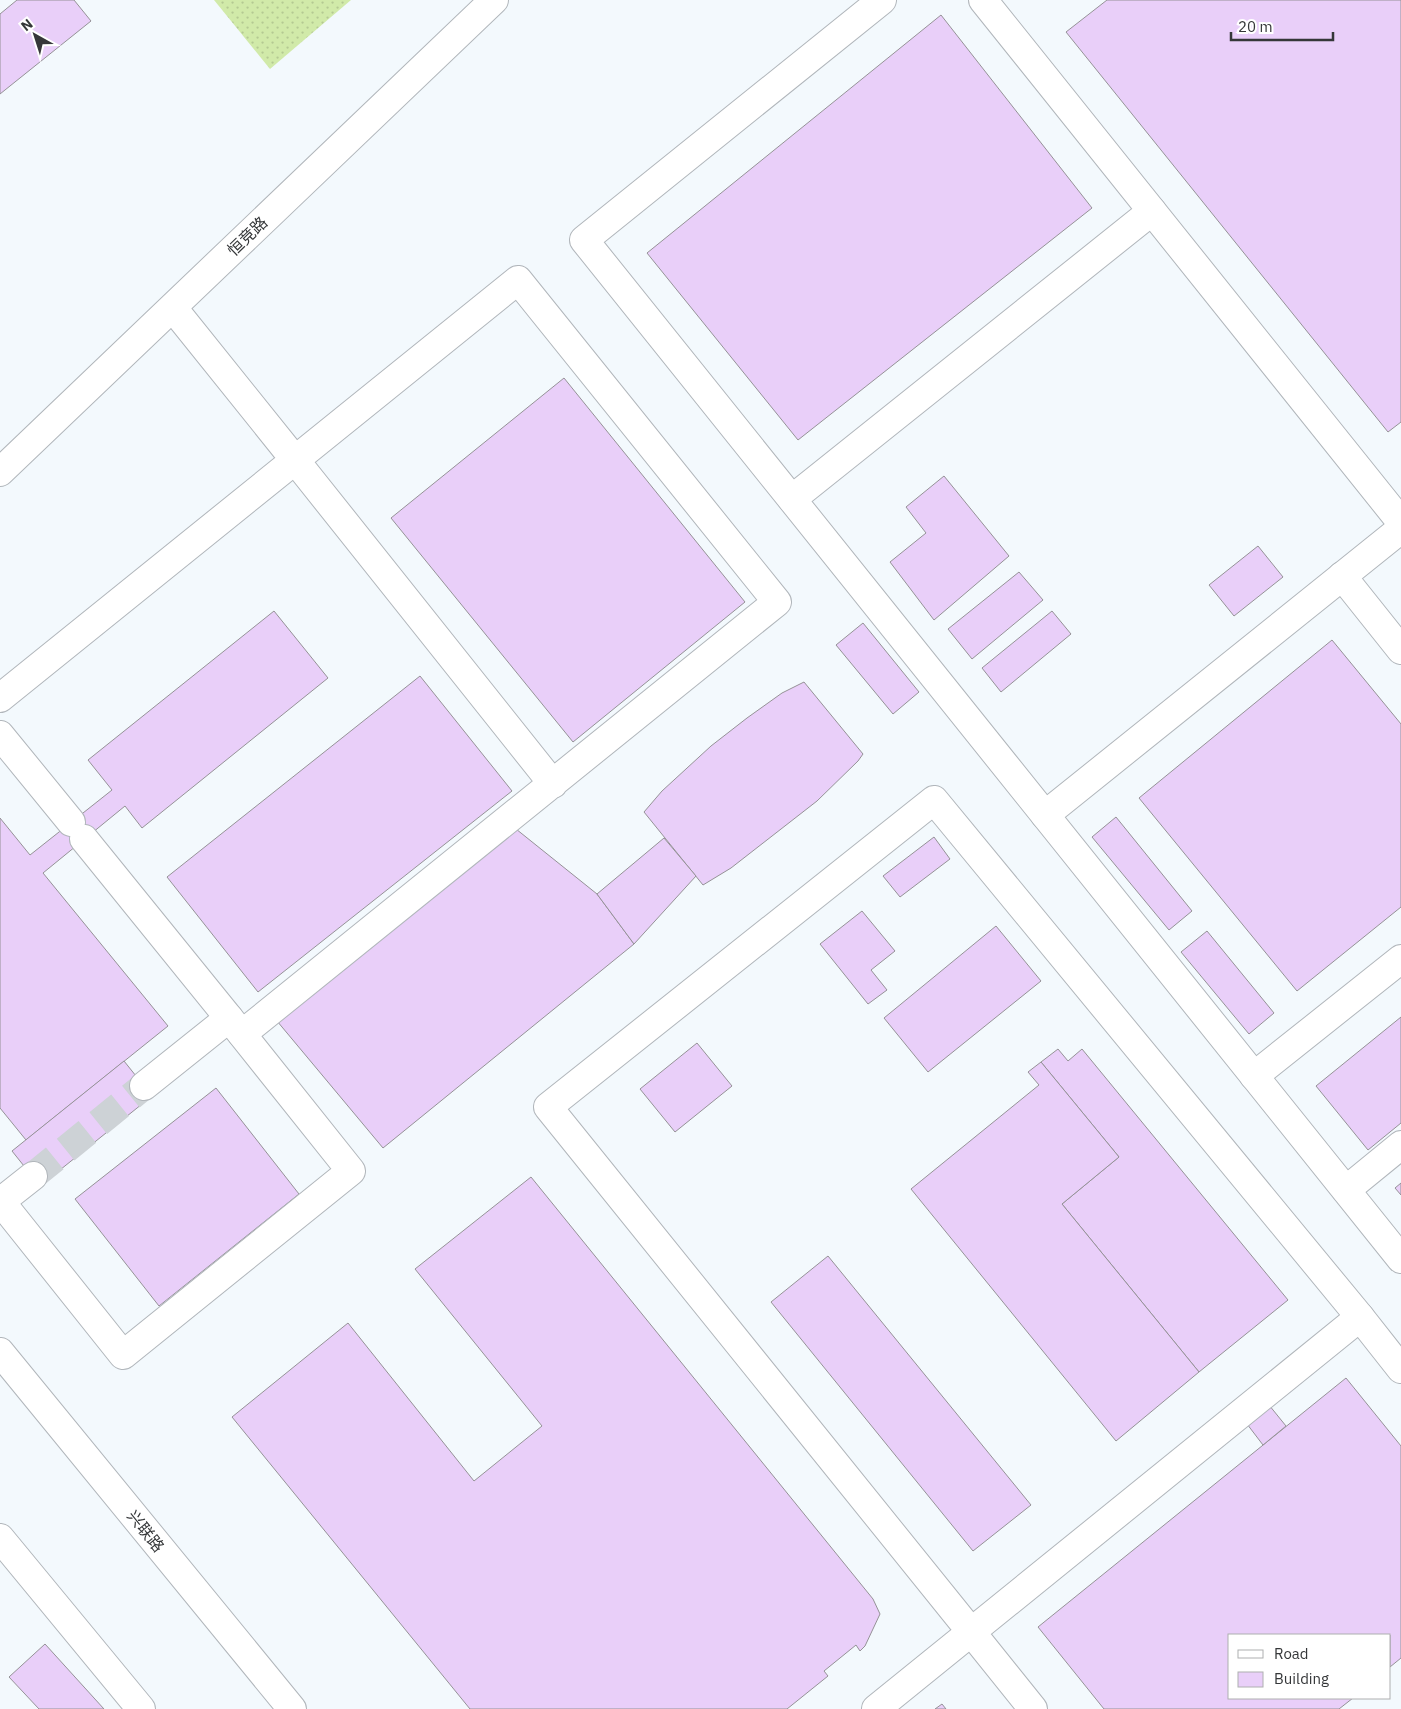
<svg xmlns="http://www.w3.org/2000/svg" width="1401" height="1709" viewBox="0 0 1401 1709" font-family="'IBM Plex Sans','Noto Sans SC',sans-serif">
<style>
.grass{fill:url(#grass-dots)}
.building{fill:#e9cff9;stroke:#959297}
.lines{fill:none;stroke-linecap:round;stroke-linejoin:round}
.minor-tunnel{stroke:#cdd2d6;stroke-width:28;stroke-dasharray:28 14;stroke-linecap:butt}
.minor-casing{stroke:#b1b6bb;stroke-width:30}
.minor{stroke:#fff;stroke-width:28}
.labels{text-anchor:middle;stroke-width:4.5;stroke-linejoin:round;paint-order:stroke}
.street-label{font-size:16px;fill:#353739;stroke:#fff}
</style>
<defs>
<pattern id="grass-dots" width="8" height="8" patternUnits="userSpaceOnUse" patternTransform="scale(1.25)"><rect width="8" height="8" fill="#d1eaa9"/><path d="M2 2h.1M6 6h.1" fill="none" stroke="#b4c992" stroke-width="1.8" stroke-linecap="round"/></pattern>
</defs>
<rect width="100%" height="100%" fill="#f3f9fd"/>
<path class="grass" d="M214,0H351L270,69Z"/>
<g class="building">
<path d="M17,0H74L91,21L0,94V14Z"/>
<path d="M1107,0H1401V422L1388,432L1066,32Z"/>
<path d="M941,15L1092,208L798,440L647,253Z"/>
<path d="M564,378L745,602L573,742L391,518Z"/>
<path d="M944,476L1009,556L934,620L890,562L926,533L906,507Z"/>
<path d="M1258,546L1283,577L1234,616L1209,585Z"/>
<path d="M1019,572L1043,600L972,659L948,629Z"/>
<path d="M274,611L328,678L142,828L125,806L43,873L168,1026L26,1140L0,1108V818L30,855L112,790L88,760Z"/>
<path d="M1052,611L1071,634L1001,692L982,668Z"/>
<path d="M863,623L919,692L893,714L836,645Z"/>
<path d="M1332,640L1401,724V907L1297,991L1139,798Z"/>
<path d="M420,676L512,791L258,992L167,877Z"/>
<path d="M804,682L863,754L858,761L817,801L731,868L703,885L644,812L662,791L711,746L747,718L782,693Z"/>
<path d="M1116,817L1192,911L1169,930L1092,837Z"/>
<path d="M516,829L597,894L634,944L383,1148L277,1021Z"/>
<path d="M934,837L950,859L900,897L883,876Z"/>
<path d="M664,838L696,876L634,944L597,894Z"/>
<path d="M862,911L895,951L871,970L887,990L868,1004L820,944Z"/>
<path d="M996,926L1041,981L928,1072L884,1018Z"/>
<path d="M1207,931L1274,1013L1249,1034L1181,952Z"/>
<path d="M1401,1017V1123L1368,1150L1316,1086Z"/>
<path d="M697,1043L732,1086L675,1132L640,1089Z"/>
<path d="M1058,1049L1068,1061L1082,1049L1288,1300L1199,1372L1062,1204L1119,1157L1041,1062Z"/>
<path d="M124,1061L152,1096L40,1186L12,1151Z"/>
<path d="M1041,1062L1119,1157L1062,1204L1199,1372L1116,1441L911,1189L1039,1085L1028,1072Z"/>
<path d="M216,1088L299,1194L159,1306L75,1199Z"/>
<path d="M531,1177L873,1599L880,1614L865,1646L860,1651L856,1645L824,1671L828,1676L787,1709H470L232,1417L348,1323L474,1481L542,1426L415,1269Z"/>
<path d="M1401,1183V1195L1395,1188Z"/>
<path d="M828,1256L1031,1505L973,1551L771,1302Z"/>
<path d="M1346,1378L1401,1446V1658L1390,1667V1635H1230V1698H1353L1339,1709H1104L1038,1627Z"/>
<path d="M1269,1405L1286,1426L1263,1445L1247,1424Z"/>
<path d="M45,1644L104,1709H39L9,1677Z"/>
<path d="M942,1704L946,1709H935Z"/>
</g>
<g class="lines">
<path class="minor-tunnel" d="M33,1176L144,1086"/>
<g class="minor-casing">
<g id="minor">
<path d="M882,0L584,240L1401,1259"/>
<path d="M983,0L1401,522"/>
<path d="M0,472L494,0"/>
<path d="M792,499L1152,211"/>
<path d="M1342,576L1401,650"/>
<path d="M0,698L295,460L173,308"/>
<path d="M0,735L71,822"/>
<path d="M1045,815L1401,529"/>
<path d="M84,839L229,1018L144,1086"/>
<path d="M242,1034L777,602L518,280L295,460L553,784"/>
<path d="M1254,1076L1401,959"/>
<path d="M1346,1190L1401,1145"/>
<path d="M0,1202L33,1176"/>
<path d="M1,1202L123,1355L351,1171L229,1018"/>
<path d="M1360,1317L1401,1369"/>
<path d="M0,1352L292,1709"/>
<path d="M0,1538L141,1709"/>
<path d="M876,1709L1360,1317L934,800L548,1107L972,1633L1033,1709"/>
</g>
</g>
<use href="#minor" class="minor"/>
</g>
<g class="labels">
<g class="street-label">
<text transform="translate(247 236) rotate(-44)" y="6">恒竞路</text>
<text transform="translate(146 1531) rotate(51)" y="6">兴联路</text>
</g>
</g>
<rect x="1228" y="1634" width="162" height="65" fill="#ffffff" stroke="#aeafb0"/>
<rect x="1238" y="1650" width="25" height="8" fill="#ffffff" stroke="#aeafb0"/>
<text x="1274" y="1659" font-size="15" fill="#353739">Road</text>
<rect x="1238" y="1672" width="25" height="15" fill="#e9cff9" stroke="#aeafb0"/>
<text x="1274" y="1684" font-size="15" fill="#353739">Building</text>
<g transform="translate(35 35) rotate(321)" stroke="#ffffff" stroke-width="4" paint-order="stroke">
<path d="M0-4L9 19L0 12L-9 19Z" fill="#353739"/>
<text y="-8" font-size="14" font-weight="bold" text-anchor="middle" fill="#353739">N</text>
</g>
<path d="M1231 32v8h102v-8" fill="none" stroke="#353739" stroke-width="2.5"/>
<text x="1238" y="32" font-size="15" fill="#353739" stroke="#ffffff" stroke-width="4" paint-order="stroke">20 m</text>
</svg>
